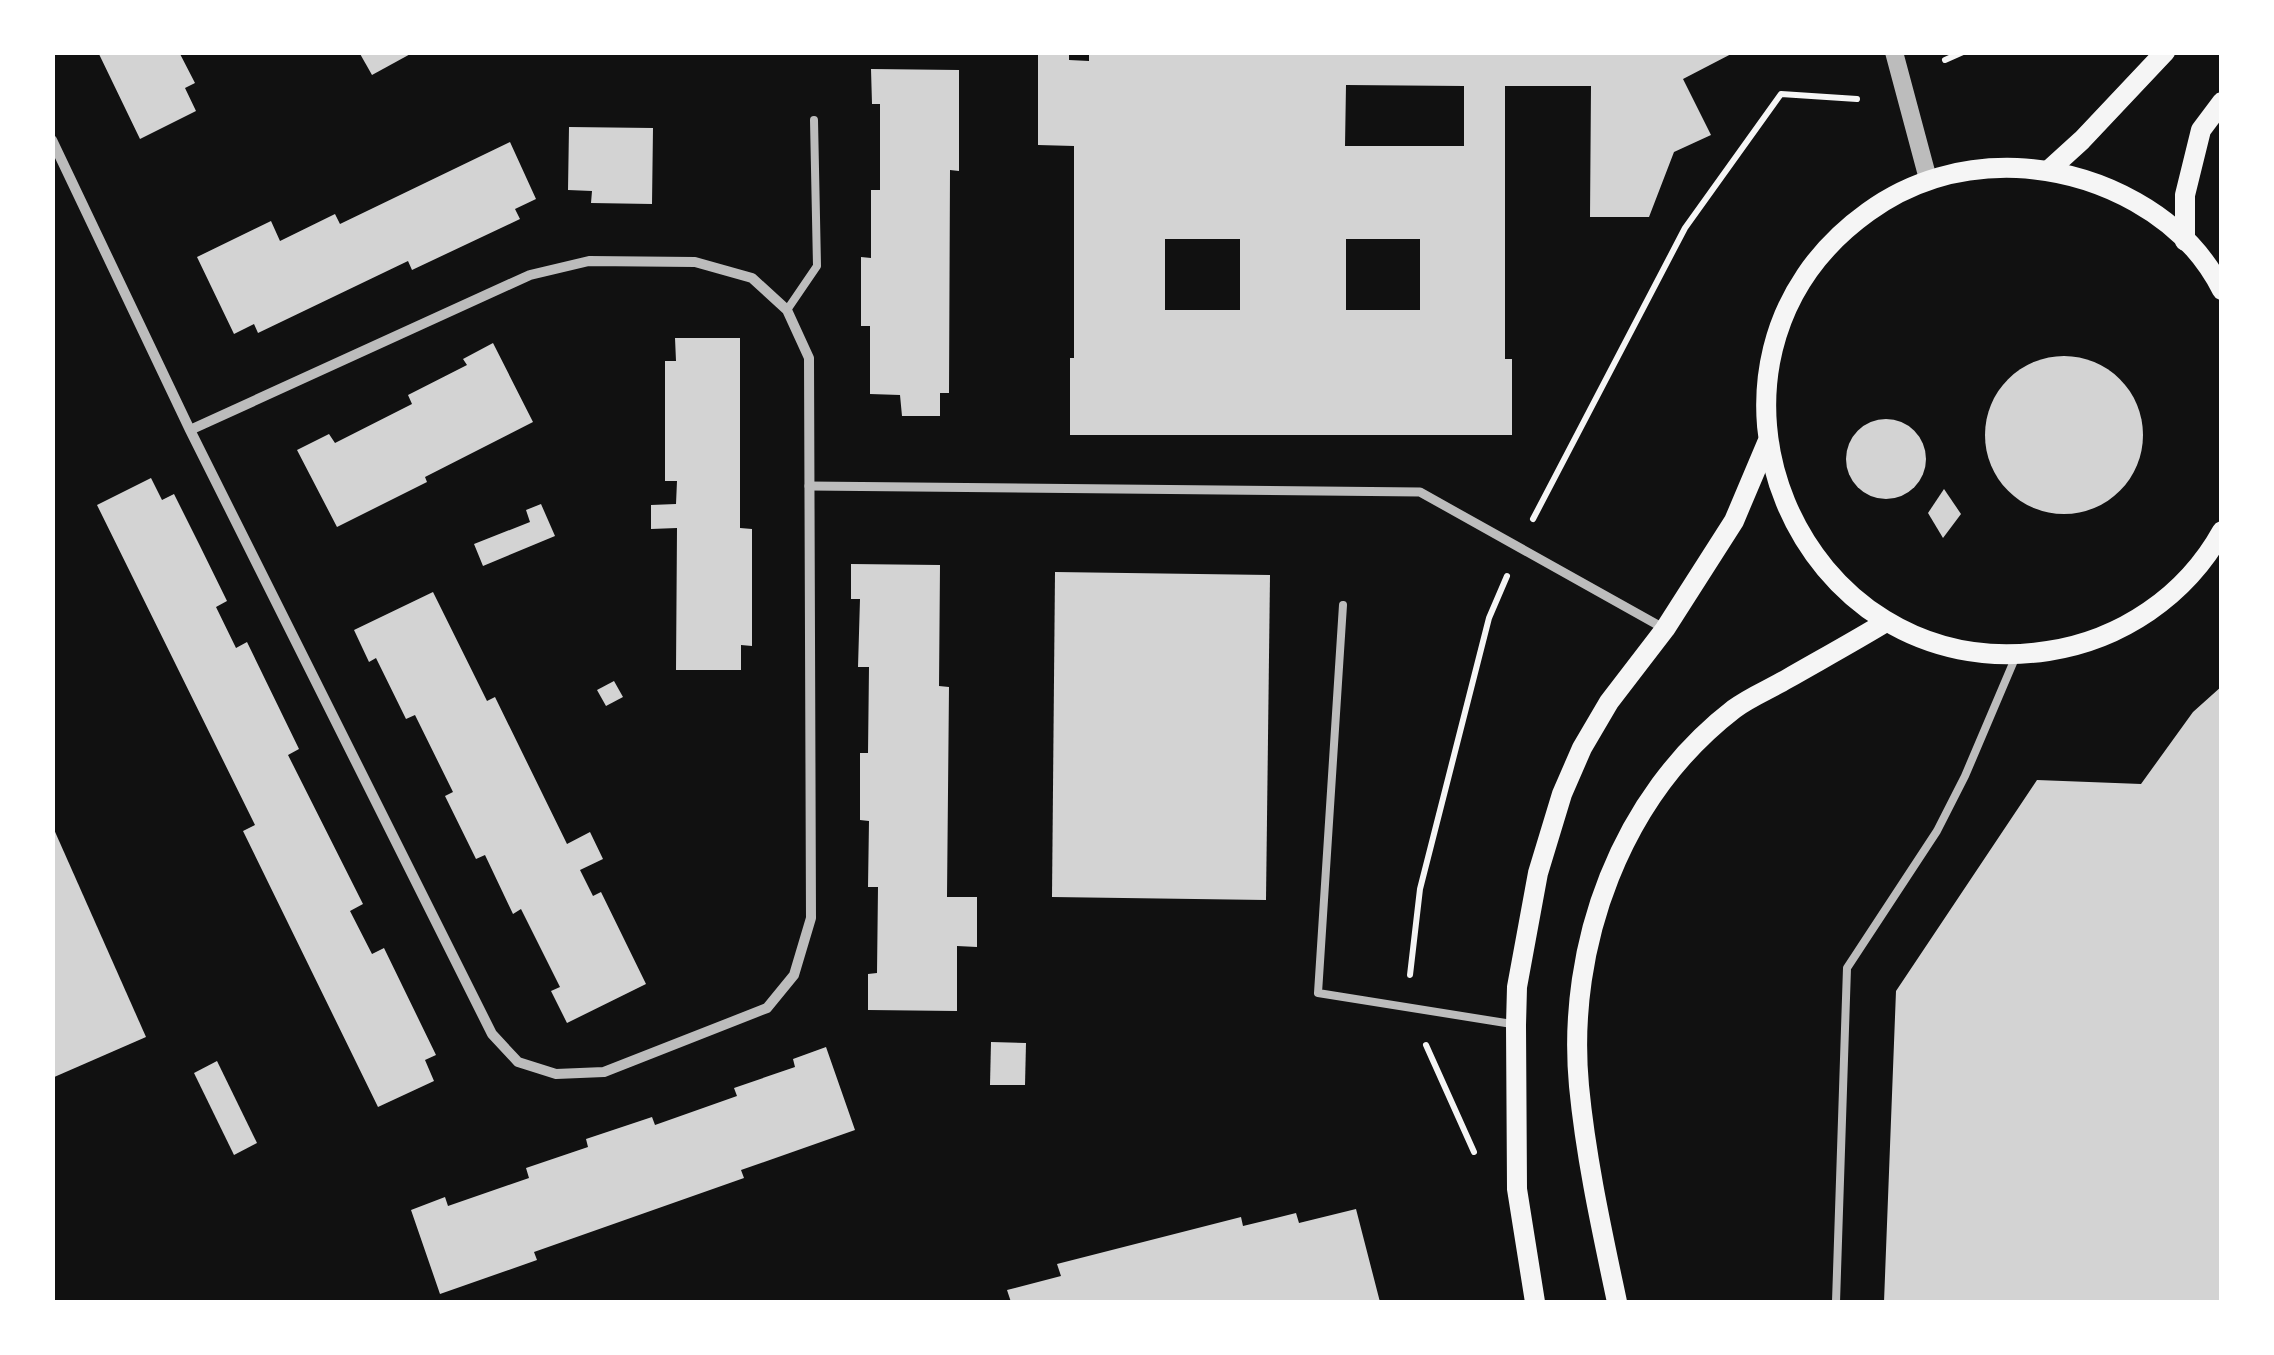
<svg xmlns="http://www.w3.org/2000/svg" width="2274" height="1355" viewBox="0 0 2274 1355" font-family="'DM Sans',sans-serif">
<style>
.building{fill:#d3d3d3;fill-rule:evenodd}
.lines{fill:none;stroke-linecap:round;stroke-linejoin:round}
.path{stroke:#f5f5f5;stroke-width:6}
.service{stroke:#bcbcbc;stroke-width:8}
.pedestrian{stroke:#bcbcbc;stroke-width:9}
.minor{stroke:#bcbcbc;stroke-width:10}
.tertiary{stroke:#bcbcbc;stroke-width:18}
.secondary{stroke:#f5f5f5;stroke-width:20}
</style>
<rect width="100%" height="100%" fill="#111"/>
<g class="building">
<path d="M98,52H179L195,83L185,88L196,111L140,139Z"/>
<path d="M359,52H414L372,75Z"/>
<path d="M1038,52H1069V60L1089,61V52H1735L1683,79L1711,135L1674,152L1649,217H1590L1591,86H1505V359H1512V435H1070V358H1074V146L1038,145ZM1346,85L1464,86V146H1345ZM1165,239H1240V310H1165ZM1346,239H1420V310H1346Z"/>
<path d="M871,69L959,70V171L950,170L949,393H940V416H902L900,395L870,394V326H861V257L871,258V190H880V104H872Z"/>
<path d="M569,127L653,128L652,204L591,203L592,191L568,190Z"/>
<path d="M510,142L536,199L515,209L520,219L412,270L408,261L258,333L254,324L234,334L197,257L271,221L280,241L335,214L340,224Z"/>
<path d="M675,338H740V528L752,529V646L741,645V670H676L677,528L651,529V505L676,504L677,481H665V361H676Z"/>
<path d="M493,343L533,422L425,477L427,482L337,527L297,450L329,434L335,443L412,404L408,395L467,365L463,359Z"/>
<circle cx="2064" cy="435" r="79"/>
<circle cx="1886" cy="459" r="40"/>
<path d="M151,478L162,500L174,494L200,546L227,601L216,607L236,648L247,642L299,749L288,755L363,904L350,911L372,954L384,948L436,1055L425,1060L434,1081L378,1107L243,831L255,825L97,505Z"/>
<path d="M1944,489L1961,514L1943,538L1928,513Z"/>
<path d="M541,504L555,536L483,566L474,544L530,522L526,510Z"/>
<path d="M851,564L940,565L939,686L949,687L947,897H977V947L957,946V1011L868,1010V974L877,973L878,887H868L869,821L860,820V753H868L869,667H858L860,599H851Z"/>
<path d="M1055,572L1270,575L1266,900L1052,897Z"/>
<path d="M433,592L487,701L495,697L567,844L590,832L603,859L580,870L593,896L601,892L646,984L567,1023L551,991L560,987L521,909L513,914L485,855L476,859L445,796L453,792L415,715L406,719L376,658L369,662L354,630Z"/>
<path d="M614,681L623,697L606,706L597,690Z"/>
<path d="M2222,686V1302H1884L1896,991L2037,780L2141,784L2193,712Z"/>
<path d="M52,825L146,1037L52,1078Z"/>
<path d="M991,1042L1026,1043L1025,1085H990Z"/>
<path d="M826,1047L855,1130L741,1170L744,1178L534,1252L537,1260L440,1294L411,1210L445,1197L448,1206L529,1178L526,1168L588,1147L586,1139L652,1117L655,1125L737,1096L734,1088L795,1067L793,1059Z"/>
<path d="M217,1061L257,1143L234,1155L194,1073Z"/>
<path d="M1356,1209L1380,1302H1011L1007,1290L1061,1276L1057,1264L1241,1217L1243,1226L1296,1213L1299,1223Z"/>
</g>
<g class="lines">
<g class="path">
<path d="M1945,60L1963,52"/>
<path d="M1533,519L1685,228L1781,94L1857,99"/>
<path d="M1410,975L1420,889L1489,618L1507,576"/>
<path d="M1426,1045L1474,1152"/>
</g>
<g class="service">
<path d="M787,310L817,266L814,120"/>
<path d="M1343,605L1318,993L1512,1024"/>
<path d="M1836,1302L1847,968L1937,831L1965,776L2016,656"/>
</g>
<path class="pedestrian" d="M809,486L1420,492L1665,629"/>
<path class="minor" d="M52,140L190,430L492,1034L518,1062L556,1074L604,1072L767,1008L794,975L811,918L809,358L787,310L752,278L695,262L589,261L530,275L190,430"/>
<path class="tertiary" d="M1894,52L1928,179"/>
<g class="secondary">
<path d="M2049,170L2082,140L2165,52"/>
<path d="M2185,241V195L2201,130L2222,102"/>
<path d="M2222,290C2184,214 2098,172 2017,168C1964,166 1912,180 1868,212C1660,361 1796,690 2048,651C2121,640 2186,596 2222,531"/>
<path d="M1535,1302L1517,1189L1516,1025L1517,987L1538,873L1562,794L1582,748L1609,702L1665,629L1734,521L1767,443"/>
<path d="M1617,1302C1602,1231 1586,1159 1579,1086C1566,945 1621,796 1734,709C1750,697 1770,689 1787,679C1820,660 1853,642 1886,622"/>
</g>
</g>
<rect width="2274" height="1355" fill="none" stroke="#ffffff" stroke-width="110"/>
</svg>
